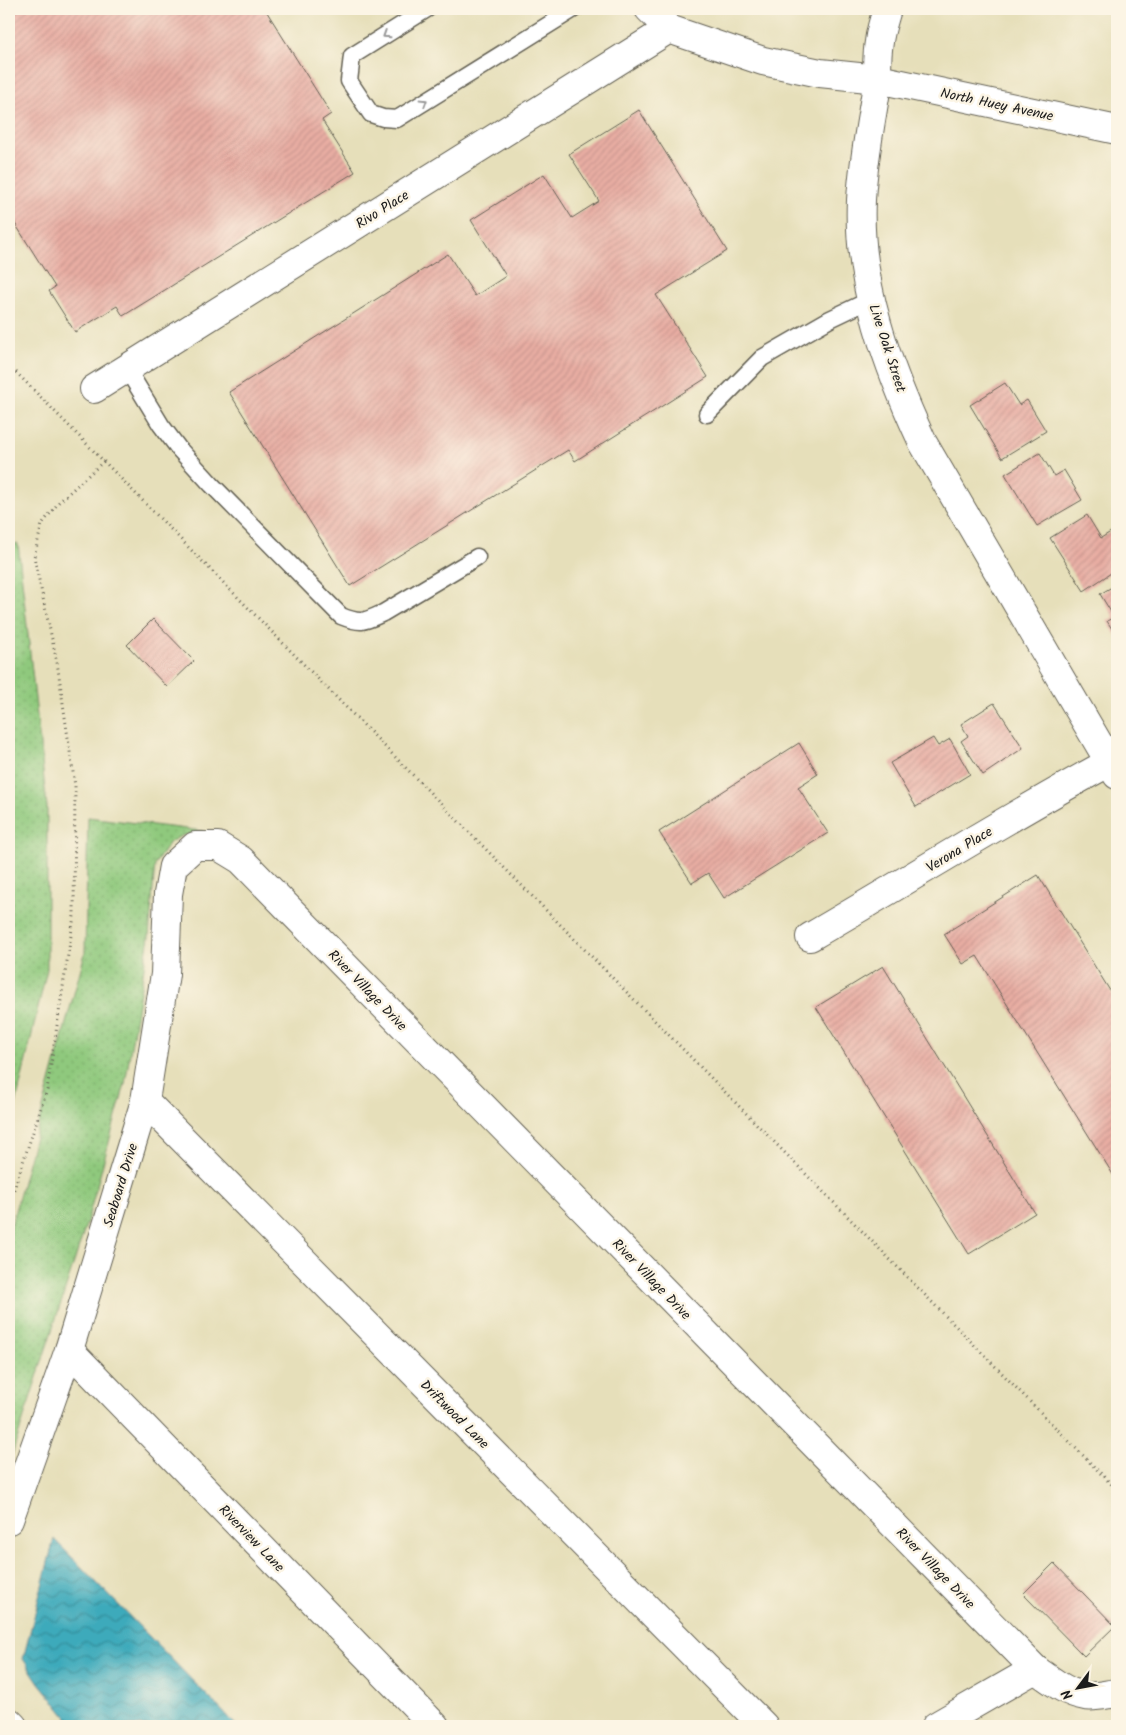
<svg xmlns="http://www.w3.org/2000/svg" width="1126" height="1735" viewBox="0 0 1126 1735" font-family="Kalam,sans-serif">
<style>
.grass{fill:url(#grass-dots);stroke:#56724c}
.water{fill:url(#water-waves);stroke:#2c636c}
.building{fill:url(#building-hatch)}
.lines{fill:none;stroke-linecap:round;stroke-linejoin:round}
.service-casing{stroke:#636053;stroke-width:19}
.minor-casing{stroke:#636053;stroke-width:30}
.tertiary-casing{stroke:#636053;stroke-width:30}
.path{stroke:#636053;stroke-width:3;stroke-dasharray:1 4;stroke-linecap:butt}
.service{stroke:#fff;stroke-width:16}
.minor{stroke:#fff;stroke-width:28}
.tertiary{stroke:#fff;stroke-width:28}
.oneway{stroke:#999}
.labels{text-anchor:middle;stroke-width:5;stroke-linejoin:round;paint-order:stroke}
.street-label{font-size:14px;fill:#1c1c1c;stroke:#fcf5e5}
</style>
<defs>
<pattern id="grass-dots" width="8" height="8" patternUnits="userSpaceOnUse" patternTransform="scale(1.25)"><rect width="8" height="8" fill="#8fc97d"/><path d="M2 2h.1M6 6h.1" fill="none" stroke="#7bac6b" stroke-width="1.8" stroke-linecap="round"/></pattern>
<pattern id="water-waves" width="16" height="10" patternUnits="userSpaceOnUse" patternTransform="scale(1.25)"><rect width="16" height="10" fill="#3daabb"/><path d="M0 5q4-4 8 0t8 0" fill="none" stroke="#328a97"/></pattern>
<pattern id="building-hatch" width="6" height="6" patternUnits="userSpaceOnUse" patternTransform="scale(1.25)"><rect width="6" height="6" fill="#e8ada3"/><path d="M-1 1l2-2M0 6l6-6M5 7l2-2" fill="none" stroke="#c6948c"/></pattern>
</defs>
<rect width="100%" height="100%" fill="#fcf5e5"/>
<filter id="ink" filterUnits="userSpaceOnUse"><feTurbulence type="fractalNoise" baseFrequency=".02" numOctaves="2"/><feDisplacementMap in="SourceGraphic" scale="10" xChannelSelector="R" yChannelSelector="G"/><feConvolveMatrix kernelMatrix="1 2 1 2 8 2 1 2 1" color-interpolation-filters="sRGB"/></filter>
<filter id="wash" filterUnits="userSpaceOnUse"><feTurbulence type="fractalNoise" baseFrequency=".0096" numOctaves="4" result="noise"/><feDisplacementMap in="SourceGraphic" scale="20" xChannelSelector="R" yChannelSelector="G"/><feGaussianBlur stdDeviation="1.12" result="paint"/><feColorMatrix in="noise" values="0 0 0 0 0 0 0 0 0 0 0 0 0 0 0 0 0 1.4 0 .05"/><feComposite in="paint" operator="in"/></filter>
<g filter="url(#wash)">
<rect width="100%" height="100%" fill="#e6dfba"/>
<g class="grass">
<path d="M9,543L18,544L47,807V969L9,1134Z"/>
<path d="M88,817L203,831L181,836L170,842L155,864L149,937L125,1084L87,1222L9,1464V1233L85,953Z"/>
</g>
<path class="water" d="M54,1539L237,1726H74L39,1683L23,1659Z"/>
<g id="blocks">
<g class="building">
<path d="M9,9H265L331,114L322,120L355,172L123,316L117,306L75,332L49,291L55,287L9,214Z"/>
<path d="M639,110L727,251L656,295L708,377L575,461L568,450L350,586L229,392L448,254L475,296L506,276L471,220L544,174L572,218L599,201L569,154Z"/>
<path d="M1005,383L1019,405L1027,400L1046,431L1002,458L970,405Z"/>
<path d="M1040,453L1054,476L1064,470L1082,500L1037,526L1005,474Z"/>
<path d="M1087,515L1101,538L1117,528V569L1084,591L1050,538Z"/>
<path d="M1117,584V637L1107,621L1114,617L1100,594Z"/>
<path d="M153,619L194,661L167,687L127,645Z"/>
<path d="M994,703L1023,748L983,775L961,741L968,736L961,724Z"/>
<path d="M933,738L938,746L950,739L970,774L916,807L890,763Z"/>
<path d="M799,743L818,774L798,787L828,833L724,898L708,873L692,883L659,832Z"/>
<path d="M1038,875L1117,1002V1181L977,956L963,964L944,934Z"/>
<path d="M883,966L1035,1213L969,1254L816,1007Z"/>
<path d="M1054,1563L1115,1626L1084,1656L1023,1594Z"/>
</g>
</g>
</g>
<g filter="url(#ink)">
<use href="#blocks" fill-opacity="0" stroke="#636053" stroke-width="1"/>
<g class="lines">
<g class="service-casing">
<g id="service">
<path d="M427,9L352,56L349,81L371,114L383,118L397,119L574,9"/>
<path d="M127,369L161,425L179,449L212,485L341,616C361,624 364,622 383,613L477,557"/>
<path d="M707,414L762,358L830,319L872,299"/>
</g>
</g>
<g class="minor-casing">
<g id="minor">
<path d="M878,79L1117,130"/>
<path d="M94,389L669,29"/>
<path d="M810,937C910,879 1008,817 1110,762"/>
<path d="M145,1101L764,1726"/>
<path d="M69,1350L435,1726"/>
<path d="M9,1520L69,1350L145,1101L165,974L168,894L173,866L195,846H218L241,860L1035,1669C1051,1680 1066,1693 1085,1696C1095,1698 1107,1694 1117,1693"/>
<path d="M9,1722L13,1726"/>
<path d="M936,1726L1035,1669"/>
</g>
</g>
<g class="tertiary-casing">
<g id="tertiary">
<path d="M649,9L669,29L763,61L820,73L878,79"/>
<path d="M887,9C884,20 880,31 879,42C876,58 878,75 876,91C870,127 863,163 861,200C857,284 888,368 923,443L1117,775"/>
</g>
</g>
<g class="path">
<path d="M9,365L1117,1490"/>
<path d="M9,1204L47,1090L74,916L75,786L57,662L34,557L42,524L59,502L104,461"/>
</g>
<use href="#service" class="service"/>
<use href="#minor" class="minor"/>
<use href="#tertiary" class="tertiary"/>
</g>
<defs><path id="oneway-chevron" d="M-2-3.5L2.5 0L-2 3.5" fill="none" stroke-width="1.6" stroke-linecap="round" stroke-linejoin="round" transform="scale(1.25)"/></defs>
<g class="oneway">
<use href="#oneway-chevron" transform="translate(386 35) rotate(147)"/>
<use href="#oneway-chevron" transform="translate(424 102) rotate(-32)"/>
</g>
</g>
<g class="labels">
<g class="street-label">
<text transform="translate(997 104) rotate(12)" y="5">North Huey Avenue</text>
<text transform="translate(382 209) rotate(-32)" y="5">Rivo Place</text>
<text transform="translate(888 348) rotate(72)" y="5">Live Oak Street</text>
<text transform="translate(959 849) rotate(-31)" y="5">Verona Place</text>
<text transform="translate(368 990) rotate(46)" y="5">River Village Drive</text>
<text transform="translate(120 1185) rotate(-73)" y="5">Seaboard Drive</text>
<text transform="translate(652 1279) rotate(46)" y="5">River Village Drive</text>
<text transform="translate(455 1414) rotate(45)" y="5">Driftwood Lane</text>
<text transform="translate(252 1538) rotate(46)" y="5">Riverview Lane</text>
<text transform="translate(936 1568) rotate(46)" y="5">River Village Drive</text>
</g>
</g>
<rect width="1126" height="1735" fill="none" stroke="#fcf5e5" stroke-width="30"/>
<g transform="translate(1078 1688) rotate(238)" stroke="#fcf5e5" stroke-width="4" paint-order="stroke">
<path d="M0-4L9 19L0 12L-9 19Z" fill="#1c1c1c"/>
<text y="-8" font-size="14" font-weight="bold" text-anchor="middle" fill="#1c1c1c">N</text>
</g>
</svg>
